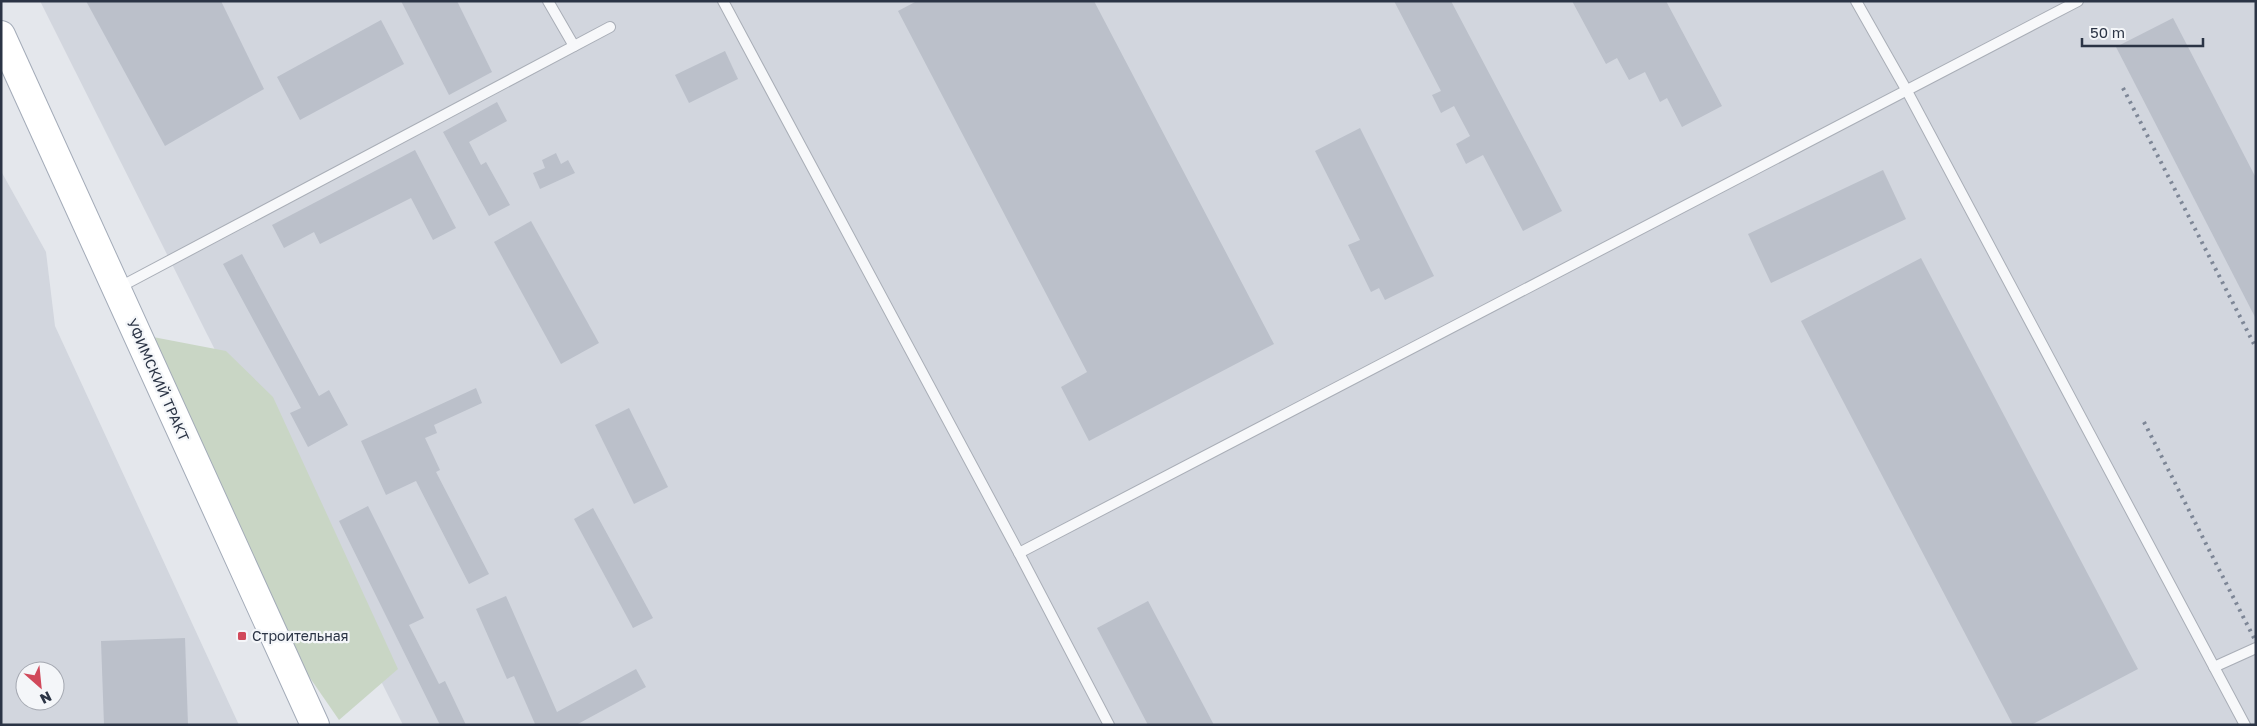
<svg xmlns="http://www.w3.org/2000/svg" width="2257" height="726" viewBox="0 0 2257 726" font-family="'Golos Text',sans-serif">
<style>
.built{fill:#d2d6de;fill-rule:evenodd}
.green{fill:#c9d6c5}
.building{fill:#bbc0ca}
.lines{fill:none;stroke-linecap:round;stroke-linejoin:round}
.lane-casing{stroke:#a9aeb7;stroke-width:12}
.primary-casing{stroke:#a3abb8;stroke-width:30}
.lane{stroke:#f7f8fa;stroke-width:10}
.primary{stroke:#fff;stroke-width:28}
.rail{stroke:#7d8696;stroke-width:4;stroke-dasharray:2.5 5;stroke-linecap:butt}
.poi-dot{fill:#d1495b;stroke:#f4f6f9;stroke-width:2}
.labels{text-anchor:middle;stroke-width:4.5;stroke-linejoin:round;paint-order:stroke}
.street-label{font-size:14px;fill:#2b3445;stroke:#f4f6f9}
.poi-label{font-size:14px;fill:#2b3445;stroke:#f4f6f9;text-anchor:start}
</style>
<rect width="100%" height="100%" fill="#e4e7ec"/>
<g class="built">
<path d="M40,1H2256V725H403Z"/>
<path d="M1,171L46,252L55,326L239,725H1ZM25,671H55V701H25Z"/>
</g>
<path class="green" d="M153,337L226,351L273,397L398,669L339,720L308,675Z"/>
<g class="building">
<path d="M86,1H221L264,89L165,146Z"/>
<path d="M401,1H457L492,72L449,95Z"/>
<path d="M917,1H1094L1274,344L1089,441L1061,387L1087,372L898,11Z"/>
<path d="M1394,1H1451L1562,211L1523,231L1483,155L1466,164L1456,144L1470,136L1454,106L1441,113L1432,95L1441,91Z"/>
<path d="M1572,1H1666L1722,106L1682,127L1667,98L1660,102L1645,72L1629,80L1617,58L1606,64Z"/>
<path d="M2173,18L2256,178V319L2116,47Z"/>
<path d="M381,20L404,64L300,120L277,77Z"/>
<path d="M725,51L738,79L689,103L675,75Z"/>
<path d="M497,102L507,121L469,142L481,165L486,162L510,205L489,216L443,132Z"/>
<path d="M1360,128L1434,276L1385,300L1379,288L1371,292L1348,245L1360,240L1315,151Z"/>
<path d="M415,150L456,228L433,240L411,198L320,244L314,232L284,248L272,225Z"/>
<path d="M556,153L561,164L568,160L575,173L540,189L533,173L545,168L542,160Z"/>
<path d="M1883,170L1906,219L1771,283L1748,234Z"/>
<path d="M531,221L599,343L561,364L494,242Z"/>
<path d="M242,254L319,396L329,390L348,425L308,447L290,413L301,408L223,264Z"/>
<path d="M1921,258L2138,669L2031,725H2013L1801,321Z"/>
<path d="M476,388L482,403L434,425L437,433L425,438L440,470L436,472L489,574L469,584L416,481L386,495L361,441Z"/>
<path d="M629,408L668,487L634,504L595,425Z"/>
<path d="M368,506L424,618L409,625L439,684L445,681L466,725H440L339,521Z"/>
<path d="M593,508L653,618L633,628L574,519Z"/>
<path d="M506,596L557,712L636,669L646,687L576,725H533L535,724L514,676L507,679L476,609Z"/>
<path d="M1148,601L1214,725H1148L1097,628Z"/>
<path d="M185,638L188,725H104L101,641Z"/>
</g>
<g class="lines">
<g class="lane-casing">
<g id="lane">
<path d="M548,1L574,46"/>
<path d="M723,1L1019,553L1109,725"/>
<path d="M1856,1L1907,91L2245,725"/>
<path d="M118,288L610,27"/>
<path d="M1019,553L2078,1"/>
<path d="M2214,667L2256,648"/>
</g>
</g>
<g class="primary-casing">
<path id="primary" d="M1,35L315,725"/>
</g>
<use href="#lane" class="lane"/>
<use href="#primary" class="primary"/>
<g class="rail">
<path d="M2123,88L2256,348"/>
<path d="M2144,422L2256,642"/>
</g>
</g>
<rect class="poi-dot" x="237" y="631" width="10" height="10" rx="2.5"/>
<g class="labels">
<g class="street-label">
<text transform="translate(158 380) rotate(66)" y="5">УФИМСКИЙ ТРАКТ</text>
</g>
<g class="poi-label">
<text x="252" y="641">Строительная</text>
</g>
</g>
<rect width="2257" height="726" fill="none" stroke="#2b3445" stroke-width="5"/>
<g transform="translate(40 686) rotate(153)"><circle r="24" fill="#f4f6f9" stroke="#a4a8b1"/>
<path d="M0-4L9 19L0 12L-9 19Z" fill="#d1495b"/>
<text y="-8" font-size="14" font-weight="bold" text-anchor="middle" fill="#2b3445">N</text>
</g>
<path d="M2082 38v8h121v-8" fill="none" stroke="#2b3445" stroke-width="2.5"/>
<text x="2090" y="38" font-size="15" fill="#2b3445" stroke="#f4f6f9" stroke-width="4" paint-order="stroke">50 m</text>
</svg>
